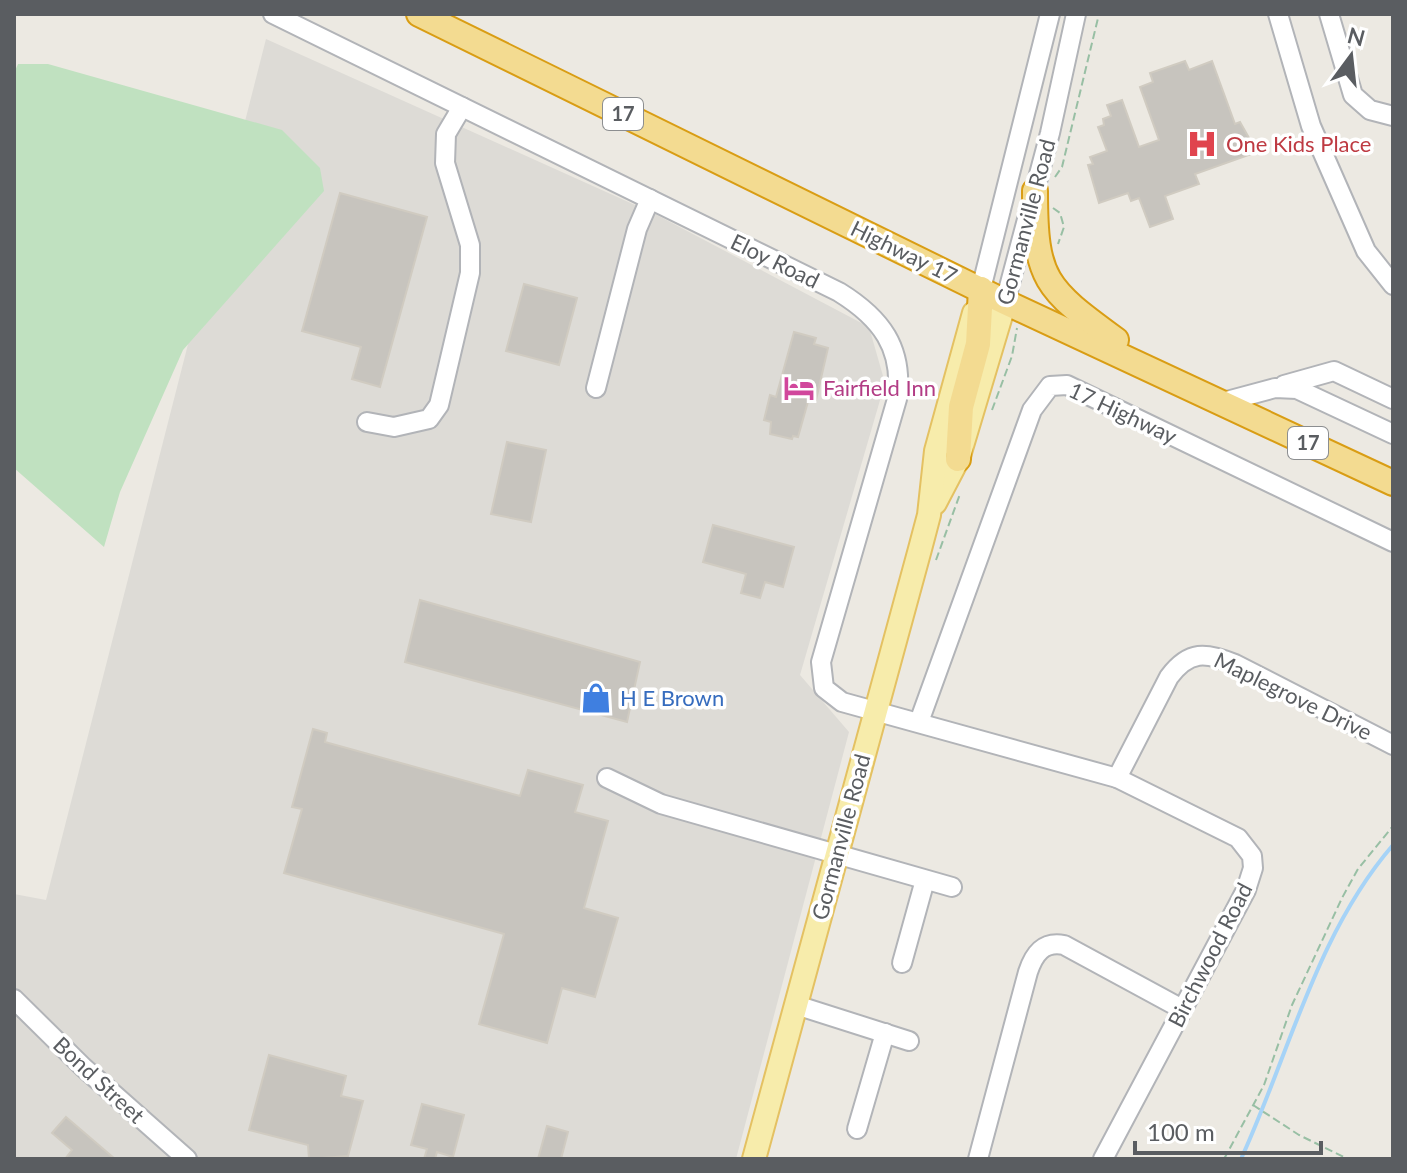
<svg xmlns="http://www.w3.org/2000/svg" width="1407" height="1173" viewBox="0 0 1407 1173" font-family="Lato,sans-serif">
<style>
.industrial{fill:#dddbd6}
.green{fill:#c0e1c0}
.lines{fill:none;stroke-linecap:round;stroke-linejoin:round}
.stream{stroke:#a6d3f7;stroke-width:4}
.building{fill:#c7c4be;stroke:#d0cbc1;stroke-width:2}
.minor-casing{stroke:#b2b4b8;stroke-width:22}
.major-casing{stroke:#e4c162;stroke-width:26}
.highway-casing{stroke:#d99d14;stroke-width:28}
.path{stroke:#98bfa4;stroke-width:2;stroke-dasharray:8 4;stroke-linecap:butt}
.minor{stroke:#fff;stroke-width:18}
.major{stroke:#f7ecab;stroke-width:22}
.highway{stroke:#f3db91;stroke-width:24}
.labels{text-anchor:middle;stroke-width:7;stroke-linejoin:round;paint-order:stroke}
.shield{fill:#fff;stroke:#8c8e90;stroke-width:2}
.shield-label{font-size:20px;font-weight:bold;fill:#5a5d61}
.health-label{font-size:22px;fill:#be3a42;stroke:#fff;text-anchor:start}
.street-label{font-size:22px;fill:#5a5d61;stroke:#fff}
.hotel-label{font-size:22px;fill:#b23c85;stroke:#fff;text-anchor:start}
.shop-label{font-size:22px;fill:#366cbe;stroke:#fff;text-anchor:start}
</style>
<rect width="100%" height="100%" fill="#ece9e2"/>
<path class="industrial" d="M266,39L655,214L869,327L885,383L800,675L849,732L736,1159H14V894L46,900Z"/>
<path class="green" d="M18,64H48L282,130L320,168L324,191L183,350L120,492L104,547L14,468V73Z"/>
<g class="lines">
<path class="stream" d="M1241,1159C1289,1055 1316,934 1393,845"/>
</g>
<g class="building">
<path d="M1185,61L1189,70L1212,61L1235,124L1240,122L1257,152L1195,174L1199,184L1165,196L1173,219L1150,227L1139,198L1131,201L1128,193L1099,203L1088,165L1093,164L1090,157L1107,151L1098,127L1104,125L1103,119L1111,116L1107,105L1122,100L1139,147L1159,140L1140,87L1153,82L1150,73Z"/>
<path d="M340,193L427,217L380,387L352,379L361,347L302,331Z"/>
<path d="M524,284L577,298L559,365L506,351Z"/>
<path d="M794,332L816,338L814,344L828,348L816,400L809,398L798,437L793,436L792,439L770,434L771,422L764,420L770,395L776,397Z"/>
<path d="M507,442L546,450L531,522L491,514Z"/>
<path d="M713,525L794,547L783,587L765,582L760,598L741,593L746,574L703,562Z"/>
<path d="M420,600L640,662L627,722L405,662Z"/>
<path d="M313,729L327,733L325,742L520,796L528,770L583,785L575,812L608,821L584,908L618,918L595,997L562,988L547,1043L479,1024L504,934L284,873L302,809L292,807Z"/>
<path d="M269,1055L346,1076L341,1096L363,1101L348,1156L309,1159L308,1145L249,1130Z"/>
<path d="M422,1104L464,1115L453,1157L437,1152L435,1159H424L427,1149L411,1145Z"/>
<path d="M66,1117L115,1159H65L72,1150L52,1133Z"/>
<path d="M547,1126L568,1132L561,1159H538Z"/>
</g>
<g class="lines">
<g class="minor-casing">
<g id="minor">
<path d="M273,14L839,292C881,318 904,348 897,399L821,662L824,688L842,702L1117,778L1238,838L1252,856L1253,868L1246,890L1103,1159"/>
<path d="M1278,14L1311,126L1366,251L1393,285"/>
<path d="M1329,14L1353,95L1370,110L1393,116"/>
<path d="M981,289L1050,14"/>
<path d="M1005,302L1050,133L1076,14"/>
<path d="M1284,385L1334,371L1393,399"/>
<path d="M596,388L637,229L650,199"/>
<path d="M1223,402L1275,388L1297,389L1393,434"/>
<path d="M367,422L394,427L429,419L439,405L470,273V245L445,163L446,134L462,107"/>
<path d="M919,722L1032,410L1050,386L1067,385L1393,542"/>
<path d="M607,778L661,804L952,887"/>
<path d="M1117,778L1169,677C1189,650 1206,652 1235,664L1393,745"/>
<path d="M902,963L925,880"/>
<path d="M14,999L83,1067L187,1159"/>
<path d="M796,1005L909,1041"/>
<path d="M857,1129L885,1033"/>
<path d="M978,1159L1028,972C1034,954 1043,941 1064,945L1182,1009"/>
</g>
</g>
<g class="major-casing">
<g id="major">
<path d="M935,503L958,459L1005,302"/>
<path d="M754,1159L920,549L929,515L936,451L974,313"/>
</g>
</g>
<g class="highway-casing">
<g id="highway">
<path d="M419,14L1005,302L1393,483"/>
<path d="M1035,191C1035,280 1045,288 1116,340"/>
<path d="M958,459L961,407L978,344L981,289"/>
</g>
</g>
<g class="path">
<path d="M1055,177L1062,167L1099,14"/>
<path d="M1053,208L1060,213L1064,227L1058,244"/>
<path d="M992,410L1012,356L1017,328"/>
<path d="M936,560L960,494"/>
<path d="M1253,1105L1299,1135L1348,1159"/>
<path d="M1224,1159L1264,1085L1292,1005L1342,898L1358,869L1393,826"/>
</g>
<use href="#minor" class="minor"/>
<use href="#major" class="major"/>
<use href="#highway" class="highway"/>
</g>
<defs>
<g id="hospital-bare" transform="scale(2.4)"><path d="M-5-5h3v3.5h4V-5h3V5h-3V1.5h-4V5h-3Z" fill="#e0444e" stroke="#fff" stroke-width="2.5" paint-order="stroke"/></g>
<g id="hotel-bare" transform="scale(2.4)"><path d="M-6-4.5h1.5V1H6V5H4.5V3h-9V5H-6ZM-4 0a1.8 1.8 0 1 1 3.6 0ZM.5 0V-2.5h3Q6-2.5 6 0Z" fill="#d1479c" stroke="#fff" stroke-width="2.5" paint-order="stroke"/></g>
<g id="shop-bare" transform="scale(2.4)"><path d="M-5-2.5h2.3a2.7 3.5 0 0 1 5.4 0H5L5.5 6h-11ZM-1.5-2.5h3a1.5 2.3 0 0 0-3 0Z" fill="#3f7fe0" stroke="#fff" stroke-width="2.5" paint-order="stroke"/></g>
</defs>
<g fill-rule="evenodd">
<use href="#hospital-bare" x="1202" y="144"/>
<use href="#hotel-bare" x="799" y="388"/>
<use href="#shop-bare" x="596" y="698"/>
</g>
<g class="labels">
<g class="shield">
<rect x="603" y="98" width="40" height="32" rx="6"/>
<rect x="1288" y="427" width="40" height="32" rx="6"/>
</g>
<g class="shield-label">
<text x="623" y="121">17</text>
<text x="1308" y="450">17</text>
</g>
<g class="health-label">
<text x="1226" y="152">One Kids Place</text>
</g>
<g class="street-label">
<text transform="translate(1026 222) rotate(-75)" y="8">Gormanville Road</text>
<text transform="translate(904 252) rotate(26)" y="8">Highway 17</text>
<text transform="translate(775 261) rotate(26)" y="8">Eloy Road</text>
<text transform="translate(1123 413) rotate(25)" y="8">17 Highway</text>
<text transform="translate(1293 696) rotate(26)" y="8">Maplegrove Drive</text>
<text transform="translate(841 837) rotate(-75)" y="8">Gormanville Road</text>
<text transform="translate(1210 955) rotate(-63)" y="8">Birchwood Road</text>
<text transform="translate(99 1080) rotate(43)" y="8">Bond Street</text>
</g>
<g class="hotel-label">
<text x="823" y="396">Fairfield Inn</text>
</g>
<g class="shop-label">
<text x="620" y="706">H E Brown</text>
</g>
</g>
<rect width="1407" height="1173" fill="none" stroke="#5a5d61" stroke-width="32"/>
<g transform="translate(1351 56) rotate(15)" stroke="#ffffff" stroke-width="6" paint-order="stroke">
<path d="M0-6L14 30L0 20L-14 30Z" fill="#5a5d61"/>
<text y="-12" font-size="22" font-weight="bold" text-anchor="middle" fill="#5a5d61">N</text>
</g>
<path d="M1135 1141v12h186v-12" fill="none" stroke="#5a5d61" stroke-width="4"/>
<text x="1147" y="1141" font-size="24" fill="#5a5d61" stroke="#ffffff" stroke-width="6" paint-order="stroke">100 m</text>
</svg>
